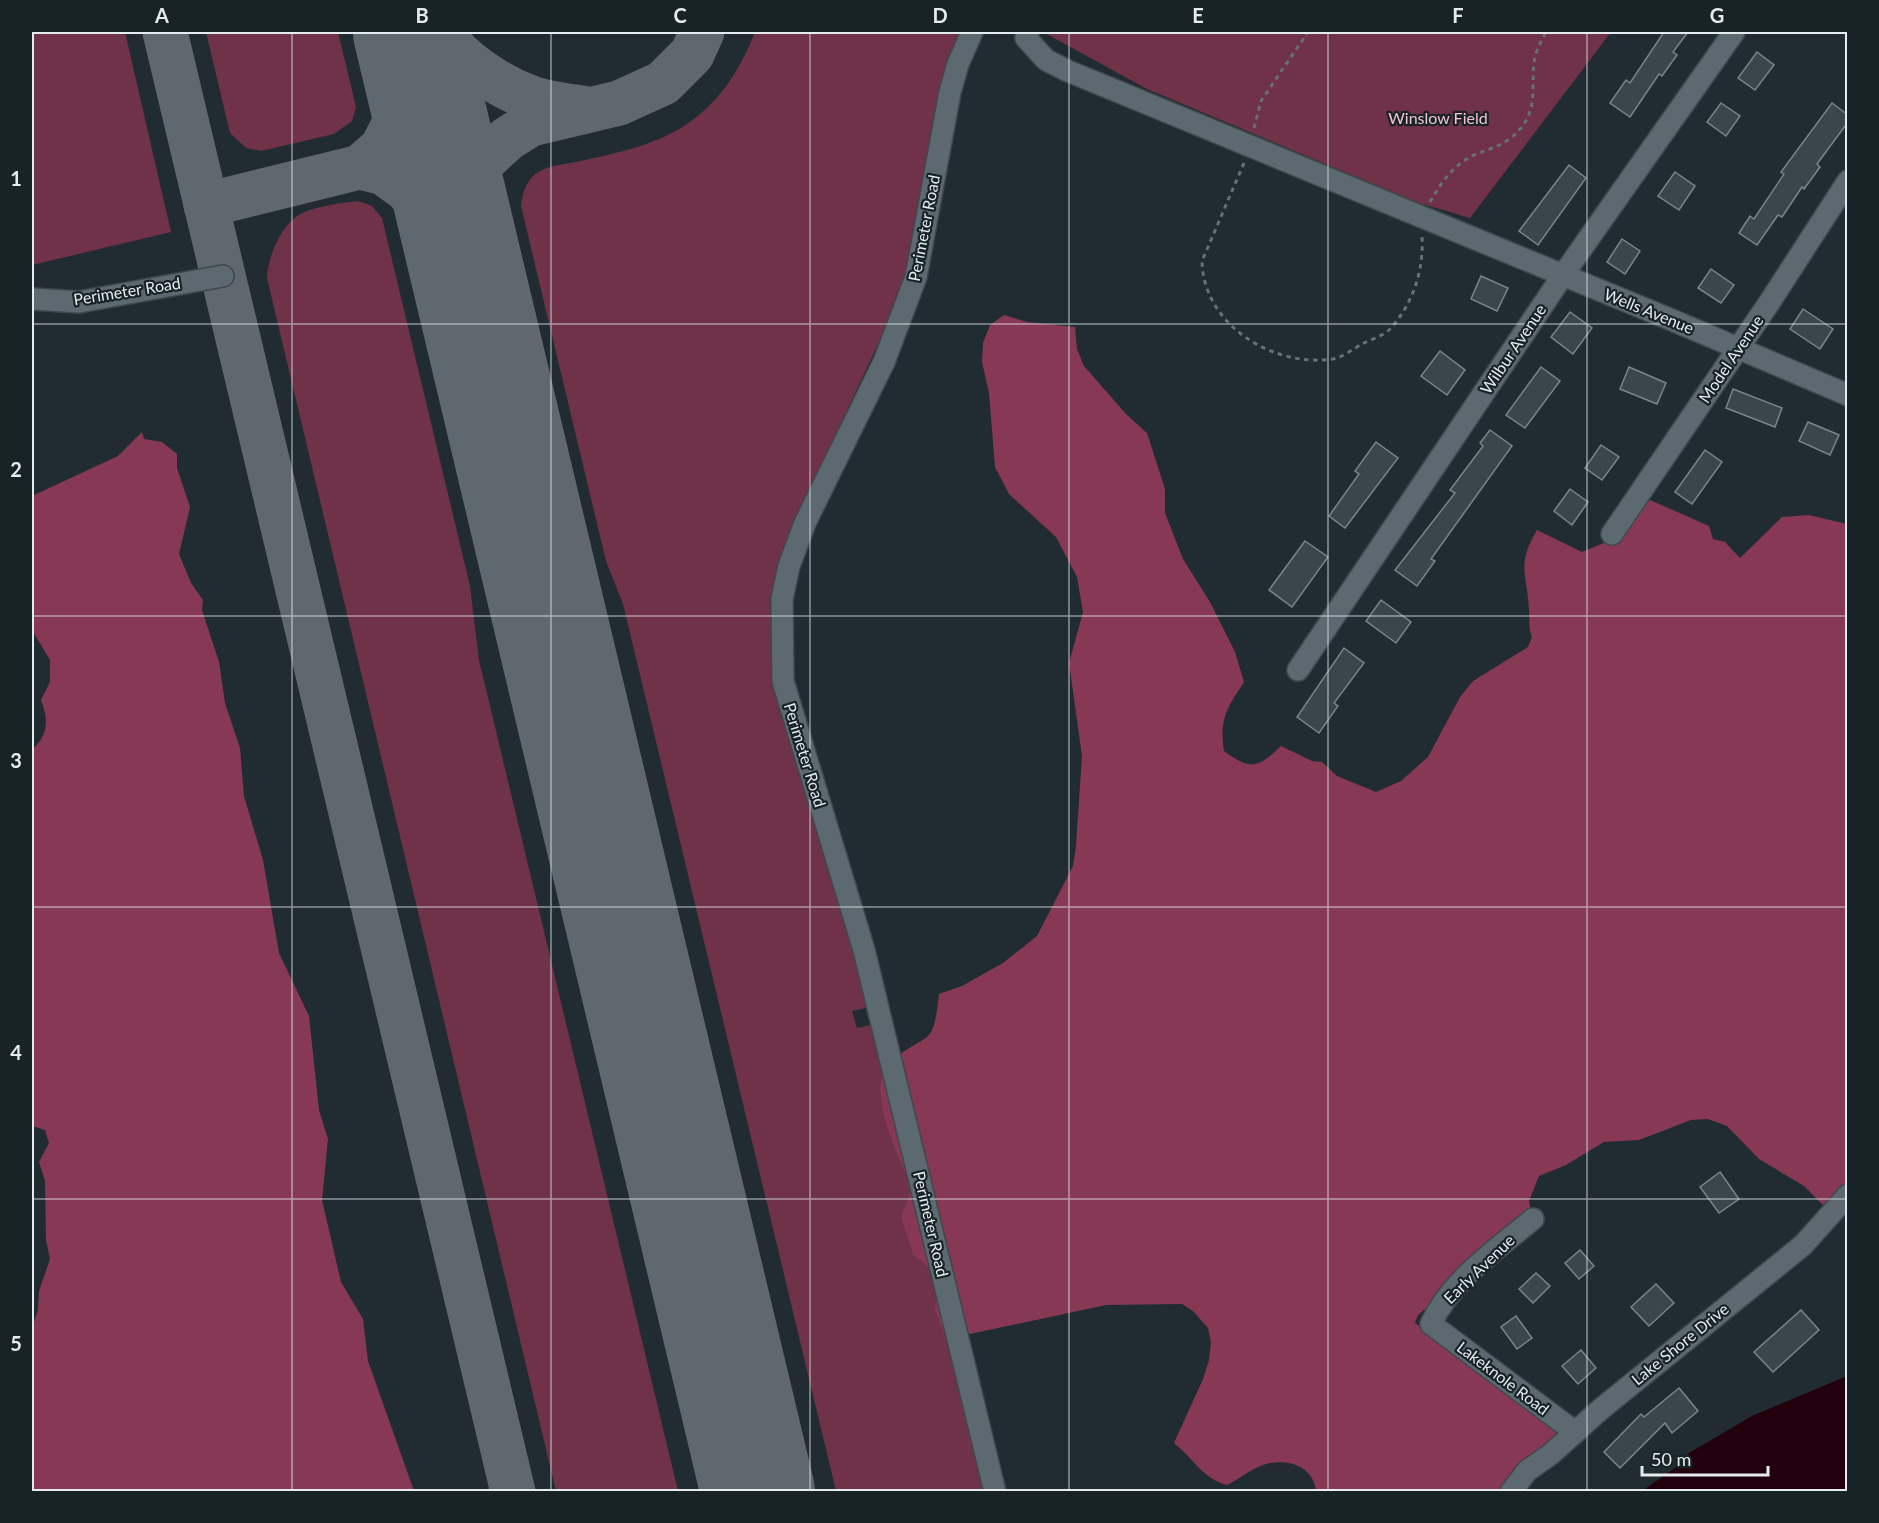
<svg xmlns="http://www.w3.org/2000/svg" width="1879" height="1523" viewBox="0 0 1879 1523" font-family="Lato,sans-serif">
<style>
.green{fill:#6f3248}
.forest{fill:#863855}
.water{fill:#23000e}
.lines{fill:none;stroke-linecap:round;stroke-linejoin:round}
.taxiway{stroke:#5f686e;stroke-width:45}
.runway{stroke:#5f686e;stroke-width:114}
.building{fill:#3a464c;stroke:#78858c;stroke-width:1.5}
.minor-casing{stroke:#3f494d;stroke-width:24}
.path{stroke:#667075;stroke-width:3;stroke-dasharray:4.5 4.5;stroke-linecap:butt}
.minor{stroke:#5c6970;stroke-width:21}
.grid{fill:none;stroke:#e5ecf0;stroke-width:1.5;stroke-opacity:0.55}
.labels{text-anchor:middle;stroke-width:4.5;stroke-linejoin:round;paint-order:stroke}
.park-label{font-size:16px;fill:#f3c3d1;stroke:#182328}
.street-label{font-size:16px;fill:#e5ecf0;stroke:#182328}
.neatline{fill:none;stroke:#e5ecf0;stroke-width:2}
.grid-label{font-size:20px;text-anchor:middle;font-weight:bold;fill:#e5ecf0}
</style>
<rect width="100%" height="100%" fill="#212c32"/>
<g class="green">
<path d="M32,32H125L171,232L32,265Z"/>
<path d="M206,32H338L356,107L352,121L334,134L261,151L246,148L230,133Z"/>
<path d="M755,32H962L941,99L927,158L913,255L895,308L808,493L777,569L774,586V667L870,1007L852,1011L857,1028L875,1024L989,1491H836L623,604L606,561L521,206C522,193 527,178 540,171C551,165 568,164 580,161C613,154 651,146 681,128C718,105 739,72 755,32Z"/>
<path d="M1043,32H1611L1470,218L1416,202L1147,89Z"/>
<path d="M358,201L372,206L382,218L470,586L479,660L678,1491H556L267,278C268,256 281,224 302,213C317,206 341,203 358,201Z"/>
</g>
<g class="forest">
<path d="M1004,315L1027,322L1075,327L1077,349L1084,366L1126,414L1147,433L1165,489V513L1183,559L1210,602L1235,652L1244,682C1227,708 1219,719 1224,751C1251,771 1258,768 1281,746L1312,761L1322,762L1337,776L1376,792L1401,781L1428,757L1460,697L1473,681L1528,647L1532,637C1528,627 1530,620 1529,609C1527,573 1516,566 1537,530L1582,552L1606,542L1641,496L1709,526L1713,539L1725,542L1740,558L1782,517L1809,515L1847,524V1194L1830,1212L1804,1186L1759,1159L1727,1126L1708,1119L1691,1120L1639,1140L1604,1142L1566,1165L1539,1176L1529,1201L1533,1219L1418,1315L1415,1323L1574,1429L1510,1491H1316C1313,1462 1279,1456 1256,1468C1246,1473 1237,1480 1227,1485C1203,1479 1193,1458 1174,1443L1203,1379L1209,1360L1211,1342L1208,1328L1193,1311L1182,1304L1106,1305L946,1339L935,1309L937,1289L932,1271L913,1254L901,1217L910,1195V1184C899,1155 861,1084 893,1059C931,1031 933,1047 939,994L962,986L1003,963L1037,936L1073,866L1076,846L1082,756L1069,663L1083,612L1077,577L1056,537L1009,494L995,467L989,393L982,362L983,343L990,325Z"/>
<path d="M142,432L144,439L162,442L177,454V468L190,507L179,554L191,583L203,600L202,610L219,662L225,703L240,748L244,796L263,860L279,953L309,1016L319,1110L328,1139L322,1200L341,1282L363,1319L368,1361L414,1491H32V1328L38,1310L39,1291L50,1259L46,1240L45,1181L39,1162L49,1143L45,1130L32,1126V750C48,735 49,721 41,700L50,682V660L32,630V496L118,456Z"/>
</g>
<path class="water" d="M1847,1376V1491H1642L1675,1468L1689,1453L1752,1416Z"/>
<g class="lines">
<g class="taxiway">
<path d="M165,32L513,1492"/>
<path d="M441,32C460,61 498,86 531,98C546,104 565,105 582,108"/>
<path d="M360,167L384,173L406,189L463,253"/>
<path d="M206,205L360,167L382,148L399,114L411,74V36"/>
<path d="M463,253V201L479,165L507,139L531,124L619,103L663,83L692,54L702,32"/>
</g>
<path class="runway" d="M410,32L758,1492"/>
</g>
<g class="building">
<path d="M1664,32H1688L1673,52L1677,55L1662,76L1659,74L1630,117L1610,103L1626,80L1630,83Z"/>
<path d="M1757,52L1774,65L1755,90L1738,78Z"/>
<path d="M1721,103L1740,116L1726,136L1707,122Z"/>
<path d="M1832,103L1848,115V122L1817,164L1820,167L1804,189L1802,187L1782,217L1778,215L1757,245L1739,233L1750,216L1754,219L1784,174L1781,172Z"/>
<path d="M1569,165L1586,178L1538,245L1519,231Z"/>
<path d="M1675,172L1695,186L1679,210L1658,196Z"/>
<path d="M1622,239L1640,251L1625,274L1607,262Z"/>
<path d="M1711,269L1734,285L1721,303L1698,288Z"/>
<path d="M1481,276L1508,288L1497,311L1471,299Z"/>
<path d="M1803,309L1833,329L1820,349L1790,329Z"/>
<path d="M1570,312L1592,328L1573,354L1551,337Z"/>
<path d="M1440,351L1465,370L1447,395L1421,376Z"/>
<path d="M1541,367L1560,381L1525,428L1506,415Z"/>
<path d="M1629,367L1666,383L1657,404L1620,389Z"/>
<path d="M1733,389L1782,408L1775,427L1726,408Z"/>
<path d="M1808,422L1839,435L1830,455L1799,441Z"/>
<path d="M1490,430L1512,446L1431,559L1435,561L1417,586L1395,570L1455,493L1450,490L1483,446L1480,443Z"/>
<path d="M1376,442L1398,458L1345,528L1329,516L1359,474L1355,471Z"/>
<path d="M1601,445L1619,457L1602,480L1585,468Z"/>
<path d="M1705,450L1722,462L1692,504L1675,492Z"/>
<path d="M1570,489L1588,502L1572,525L1554,511Z"/>
<path d="M1305,541L1328,557L1292,607L1269,590Z"/>
<path d="M1381,600L1411,622L1396,643L1366,621Z"/>
<path d="M1344,648L1364,663L1334,703L1338,706L1319,733L1297,717Z"/>
<path d="M1720,1172L1739,1199L1719,1213L1700,1187Z"/>
<path d="M1580,1250L1594,1266L1579,1279L1565,1263Z"/>
<path d="M1536,1273L1550,1286L1533,1303L1519,1289Z"/>
<path d="M1656,1284L1674,1303L1649,1326L1631,1307Z"/>
<path d="M1801,1310L1819,1330L1773,1372L1754,1352Z"/>
<path d="M1516,1316L1532,1338L1517,1349L1501,1327Z"/>
<path d="M1581,1350L1596,1368L1578,1384L1562,1366Z"/>
<path d="M1679,1388L1698,1411L1672,1433L1665,1423L1620,1468L1604,1452L1641,1414L1644,1417Z"/>
</g>
<g class="lines">
<g class="minor-casing">
<g id="minor">
<path d="M972,32L958,64L950,92L916,277L884,362L805,523L789,566L782,599L783,681L864,950L995,1492"/>
<path d="M1028,32L1026,38L1046,60L1068,71L1672,320L1848,395"/>
<path d="M32,299L79,302L223,276"/>
<path d="M1612,534L1769,303L1848,181"/>
<path d="M1298,670L1563,275L1734,32"/>
<path d="M1533,1219C1497,1249 1451,1280 1431,1324L1575,1432"/>
<path d="M1511,1492L1527,1471L1551,1454L1601,1409L1803,1245L1848,1195"/>
</g>
</g>
<g class="path">
<path d="M1254,128L1261,101L1308,32"/>
<path d="M1244,163L1202,261C1203,325 1274,368 1333,359C1343,357 1353,349 1362,344C1370,340 1383,336 1390,329C1413,304 1424,270 1422,236"/>
<path d="M1430,202C1441,183 1453,165 1474,155C1492,148 1508,144 1521,128C1539,106 1530,82 1535,57C1537,48 1542,40 1546,32"/>
</g>
<use href="#minor" class="minor"/>
</g>
<path class="grid" d="M292,32V1492M551,32V1492M810,32V1492M1069,32V1492M1328,32V1492M1587,32V1492M32,324H1848M32,616H1848M32,907H1848M32,1199H1848"/>
<g class="labels">
<g class="park-label">
<text x="1438" y="124">Winslow Field</text>
</g>
<g class="street-label">
<text transform="translate(924 228) rotate(-79)" y="6">Perimeter Road</text>
<text transform="translate(127 291) rotate(-9)" y="6">Perimeter Road</text>
<text transform="translate(1649 311) rotate(22)" y="6">Wells Avenue</text>
<text transform="translate(1513 349) rotate(-56)" y="6">Wilbur Avenue</text>
<text transform="translate(1731 359) rotate(-56)" y="6">Model Avenue</text>
<text transform="translate(805 755) rotate(73)" y="6">Perimeter Road</text>
<text transform="translate(931 1224) rotate(77)" y="6">Perimeter Road</text>
<text transform="translate(1479 1269) rotate(-44)" y="6">Early Avenue</text>
<text transform="translate(1680 1344) rotate(-39)" y="6">Lake Shore Drive</text>
<text transform="translate(1503 1378) rotate(37)" y="6">Lakeknole Road</text>
</g>
</g>
<rect width="1879" height="1523" fill="none" stroke="#182328" stroke-width="66"/>
<path d="M1642 1466v9h126v-9" fill="none" stroke="#e5ecf0" stroke-width="3"/>
<text x="1651" y="1466" font-size="18" fill="#e5ecf0" stroke="#182328" stroke-width="4.5" paint-order="stroke">50 m</text>
<rect x="33" y="33" width="1813" height="1457" class="neatline"/>
<g class="grid-label">
<text x="162" y="23">A</text>
<text x="422" y="23">B</text>
<text x="680" y="23">C</text>
<text x="940" y="23">D</text>
<text x="1198" y="23">E</text>
<text x="1458" y="23">F</text>
<text x="1717" y="23">G</text>
<text x="16" y="186">1</text>
<text x="16" y="477">2</text>
<text x="16" y="768">3</text>
<text x="16" y="1060">4</text>
<text x="16" y="1351">5</text>
</g>
</svg>
